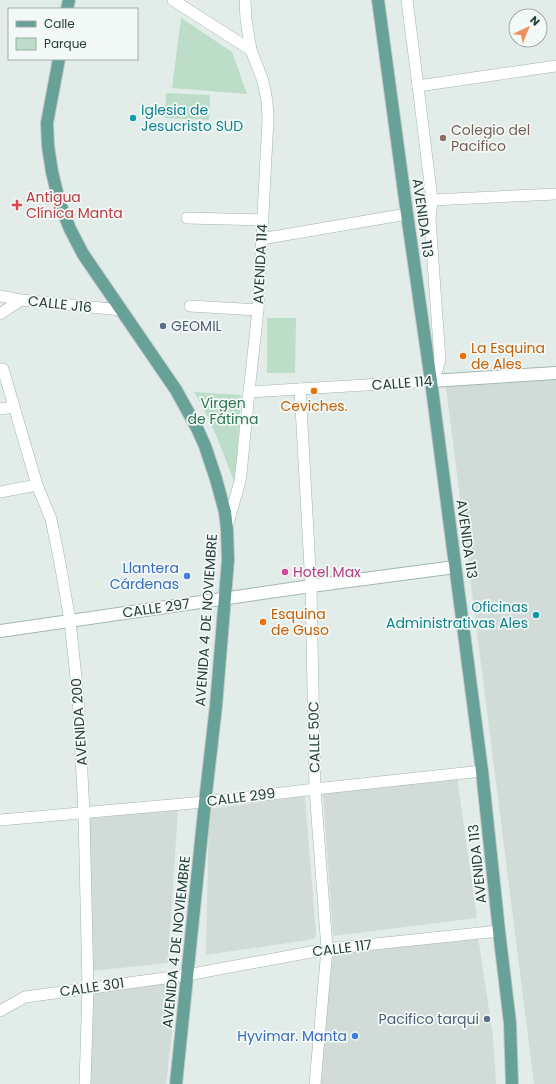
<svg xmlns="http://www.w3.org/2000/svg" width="556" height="1084" viewBox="0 0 556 1084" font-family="Poppins,sans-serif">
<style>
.built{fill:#d1dcd8}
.green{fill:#bcddc8}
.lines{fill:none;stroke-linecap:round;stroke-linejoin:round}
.street-casing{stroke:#a5b4b1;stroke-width:12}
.secondary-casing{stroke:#a1b8b2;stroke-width:14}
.primary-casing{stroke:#c1c9c8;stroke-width:14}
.street{stroke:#fff;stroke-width:11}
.secondary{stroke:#fff;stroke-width:12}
.primary{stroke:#68a198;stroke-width:12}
.culture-dot{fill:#0f9aa8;stroke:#f3f9f6;stroke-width:1.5}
.education-dot{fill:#8d6e63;stroke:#f3f9f6;stroke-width:1.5}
.health-dot{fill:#e0444e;stroke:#f3f9f6;stroke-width:1.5}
.service-dot{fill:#5c6f8a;stroke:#f3f9f6;stroke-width:1.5}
.food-dot{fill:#e8710a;stroke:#f3f9f6;stroke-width:1.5}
.hotel-dot{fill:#d1479c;stroke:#f3f9f6;stroke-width:1.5}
.shop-dot{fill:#3f7fe0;stroke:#f3f9f6;stroke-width:1.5}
.labels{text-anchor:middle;stroke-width:3.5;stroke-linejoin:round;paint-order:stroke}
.culture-label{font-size:14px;fill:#0d838f;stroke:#f3f9f6;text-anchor:start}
.education-label{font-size:14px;fill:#785e54;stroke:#f3f9f6;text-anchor:start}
.health-label{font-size:14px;fill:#be3a42;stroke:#f3f9f6;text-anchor:start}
.street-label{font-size:14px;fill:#233d39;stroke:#f3f9f6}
.service-label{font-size:14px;fill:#4e5e75;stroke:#f3f9f6;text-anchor:start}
.food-label{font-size:14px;fill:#c56008;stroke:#f3f9f6;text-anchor:start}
.park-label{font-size:14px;fill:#2d7350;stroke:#f3f9f6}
.shop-label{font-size:14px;fill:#366cbe;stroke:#f3f9f6;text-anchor:end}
.hotel-label{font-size:14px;fill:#b23c85;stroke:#f3f9f6;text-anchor:start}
</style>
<rect width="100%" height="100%" fill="#e2ece9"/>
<g class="built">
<path d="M556,380V1084H534L446,387Z"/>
<path d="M457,777L477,918L333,936L323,794Z"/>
<path d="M305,796L316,934L314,939L206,955L209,809Z"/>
<path d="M178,809L168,963L91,971L86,819Z"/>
<path d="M478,936L493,1037L496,1084H321L320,1071L333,954Z"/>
<path d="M178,981L166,1084H90V986Z"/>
</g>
<g class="green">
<path d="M181,18L232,52L247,94L172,88Z"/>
<path d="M166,93L210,95L209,120L165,118Z"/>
<path d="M267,318H296L295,373H267Z"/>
<path d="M194,392L241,395L235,484C223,453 212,421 194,392Z"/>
</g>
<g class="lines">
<g class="street-casing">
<g id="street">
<path d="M173,0L251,50"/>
<path d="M418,86L556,66"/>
<path d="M432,200L556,194"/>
<path d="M187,218L263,220"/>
<path d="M261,239L407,214"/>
<path d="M0,296L21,300L121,310"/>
<path d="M190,306L258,310"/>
<path d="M0,314L21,300"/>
<path d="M3,369L37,485L51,519L60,563L70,621L78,696L84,813L88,988L85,1084"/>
<path d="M300,389L311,586L315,789L327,949L315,1084"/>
<path d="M249,392L431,381L437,370L440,360L430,219L432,200L418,86L407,0"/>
<path d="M0,409L13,407"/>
<path d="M0,492L37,485"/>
<path d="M227,527L240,481L242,464L249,392L258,310L268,119L267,101L263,81L251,50L246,20L245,0"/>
<path d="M0,820L205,802L315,789L482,771"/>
<path d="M0,1011L25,997L187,975L327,949L499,931"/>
</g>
</g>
<g class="secondary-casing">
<g id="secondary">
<path d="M431,381L556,373"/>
<path d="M0,631L311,586L455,567"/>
</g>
</g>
<g class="primary-casing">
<g id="primary">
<path d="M378,0L407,214L431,381L482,771L499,931L510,1023L512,1084"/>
<path d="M67,9L69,0"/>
<path d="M59,59L47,123L48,146L52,172L59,201L70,229L83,254L176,390L197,428L205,446L216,479L225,512L227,529L228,560L216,706L205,802L176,1084"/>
</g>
</g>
<use href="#street" class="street"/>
<use href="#secondary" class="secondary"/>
<use href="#primary" class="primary"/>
</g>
<g class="culture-dot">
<circle cx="133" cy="118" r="4"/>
<circle cx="536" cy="615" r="4"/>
</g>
<circle class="education-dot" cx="443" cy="138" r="4"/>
<path class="health-dot" d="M15 199h4v4h4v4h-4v4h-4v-4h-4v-4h4z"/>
<g class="service-dot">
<circle cx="163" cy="326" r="4"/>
<circle cx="487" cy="1019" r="4"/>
</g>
<g class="food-dot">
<circle cx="463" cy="356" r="4"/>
<circle cx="314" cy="391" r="4"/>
<circle cx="263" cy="622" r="4"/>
</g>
<circle class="hotel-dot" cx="285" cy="572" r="4"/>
<g class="shop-dot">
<circle cx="187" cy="576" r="4"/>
<circle cx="355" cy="1036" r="4"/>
</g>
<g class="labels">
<g class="culture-label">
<text x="141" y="115">Iglesia de<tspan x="141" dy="16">Jesucristo SUD</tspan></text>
<text x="528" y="612" text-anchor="end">Oficinas<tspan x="528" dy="16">Administrativas Ales</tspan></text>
</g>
<g class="education-label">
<text x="451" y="135">Colegio del<tspan x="451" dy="16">Pacifico</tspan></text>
</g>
<g class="health-label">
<text x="26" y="202">Antigua<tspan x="26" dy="16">Clínica Manta</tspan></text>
</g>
<g class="street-label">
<text transform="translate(423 218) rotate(82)" y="5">AVENIDA 113</text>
<text transform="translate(260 264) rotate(-87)" y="5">AVENIDA 114</text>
<text transform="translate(60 304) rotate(6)" y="5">CALLE J16</text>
<text transform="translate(402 383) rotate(-4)" y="5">CALLE 114</text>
<text transform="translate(467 539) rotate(82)" y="5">AVENIDA 113</text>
<text transform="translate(156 608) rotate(-8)" y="5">CALLE 297</text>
<text transform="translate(206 620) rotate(-86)" y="5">AVENIDA 4 DE NOVIEMBRE</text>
<text transform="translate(79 722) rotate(-94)" y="5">AVENIDA 200</text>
<text transform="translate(314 737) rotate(-91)" y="5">CALLE 50C</text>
<text transform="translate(241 797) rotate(-7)" y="5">CALLE 299</text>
<text transform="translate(477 864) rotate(-96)" y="5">AVENIDA 113</text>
<text transform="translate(176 942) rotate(-84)" y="5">AVENIDA 4 DE NOVIEMBRE</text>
<text transform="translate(342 948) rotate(-7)" y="5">CALLE 117</text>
<text transform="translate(92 987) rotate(-8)" y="5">CALLE 301</text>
</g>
<g class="service-label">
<text x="171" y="331">GEOMIL</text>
<text x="479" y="1024" text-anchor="end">Pacifico tarqui</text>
</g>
<g class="food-label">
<text x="471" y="353">La Esquina<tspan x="471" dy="16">de Ales</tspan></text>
<text x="314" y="411" text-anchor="middle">Ceviches.</text>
<text x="271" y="619">Esquina<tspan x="271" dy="16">de Guso</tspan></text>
</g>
<g class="park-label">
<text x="223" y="408">Virgen<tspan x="223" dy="16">de Fátima</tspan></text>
</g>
<g class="shop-label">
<text x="179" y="573">Llantera<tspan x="179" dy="16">Cárdenas</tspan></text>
<text x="347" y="1041">Hyvimar. Manta</text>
</g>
<g class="hotel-label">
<text x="293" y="577">Hotel Max</text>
</g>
</g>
<rect x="8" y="8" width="130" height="52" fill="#f3f9f6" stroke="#a0aeaa"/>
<rect x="16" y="21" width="20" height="6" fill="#68a198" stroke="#a0aeaa"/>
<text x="44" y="28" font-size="12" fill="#233d39">Calle</text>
<rect x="16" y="38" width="20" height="12" fill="#bcddc8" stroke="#a0aeaa"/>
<text x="44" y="48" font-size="12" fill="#233d39">Parque</text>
<g transform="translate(528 28) rotate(44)"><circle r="19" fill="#f3f9f6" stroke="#a0aeaa"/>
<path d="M0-3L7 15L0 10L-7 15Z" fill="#ef915e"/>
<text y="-6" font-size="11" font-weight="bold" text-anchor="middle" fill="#233d39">N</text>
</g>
</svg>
